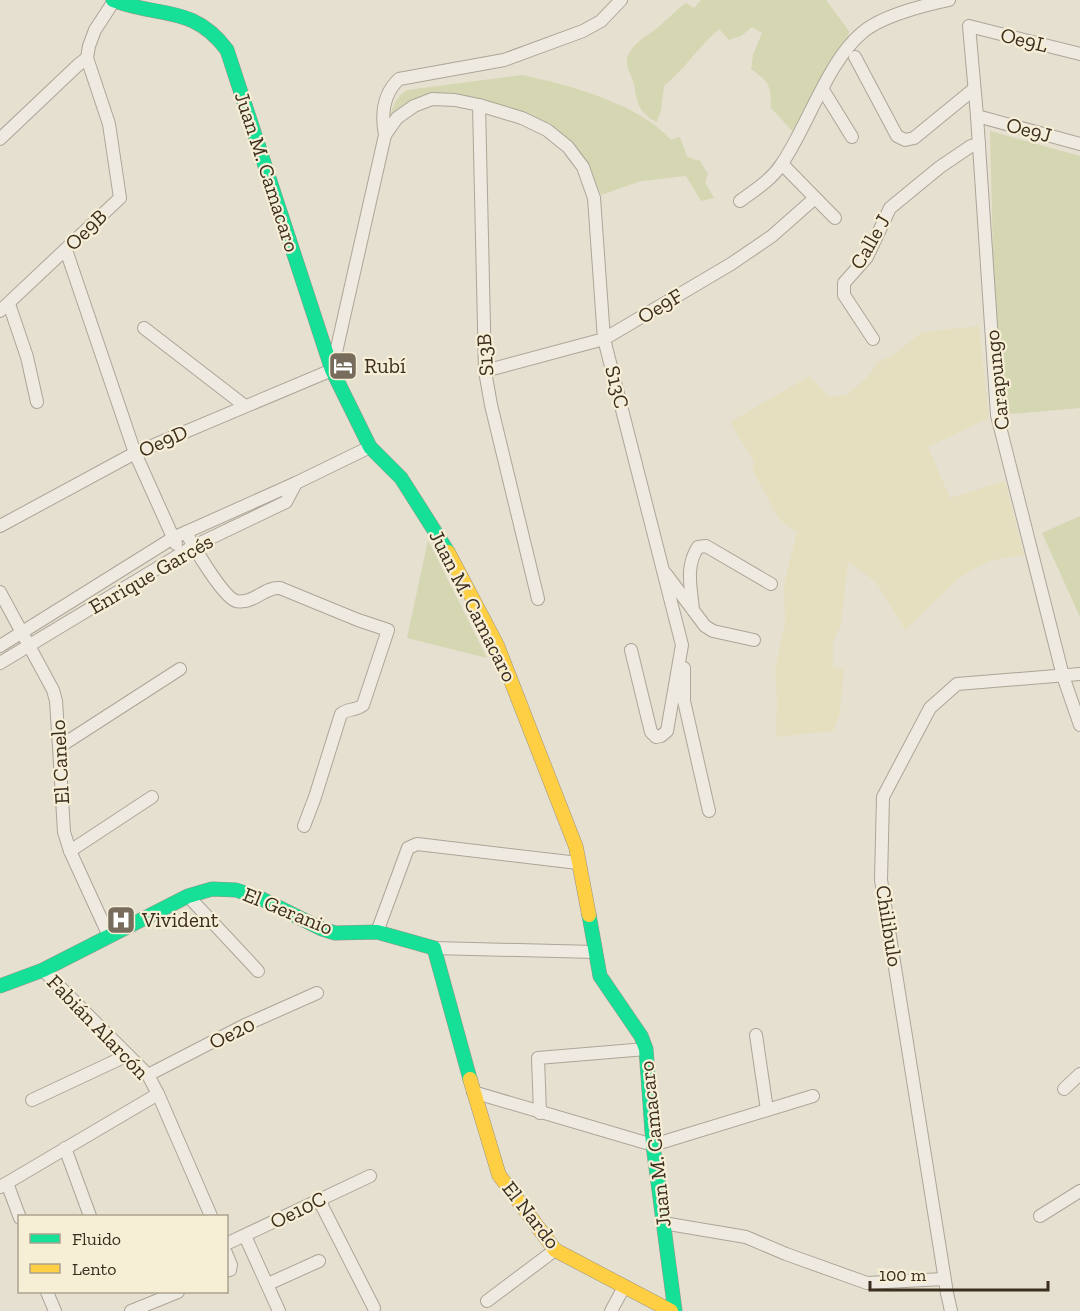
<svg xmlns="http://www.w3.org/2000/svg" width="1080" height="1311" viewBox="0 0 1080 1311" font-family="'Zilla Slab',serif">
<style>
.farmland{fill:#e5dfc0}
.green{fill:#d5d6b2}
.lines{fill:none;stroke-linecap:round;stroke-linejoin:round}
.street-casing{stroke:#aca598;stroke-width:14}
.fast-casing{stroke:#9b9488;stroke-width:15}
.slow-casing{stroke:#9b9488;stroke-width:15}
.street{stroke:#eeeae1;stroke-width:12}
.fast{stroke:#16e098;stroke-width:14}
.slow{stroke:#ffcf43;stroke-width:14}
.labels{text-anchor:middle;stroke-width:4.5;stroke-linejoin:round;paint-order:stroke}
.street-label{font-size:21px;fill:#3c2e1f;stroke:#f7eed6}
.poi-label{font-size:21px;fill:#3c2e1f;stroke:#f7eed6;text-anchor:start}
</style>
<rect width="100%" height="100%" fill="#e6e0d0"/>
<path class="farmland" d="M979,326L989,418L928,447L950,498L1005,481L1024,555L989,561L960,577L905,630L876,582L848,562L841,625L833,643V667L844,669L840,713L833,731L776,737L777,700L775,669L785,624L784,584L797,532L779,519L753,471L754,462L730,422L810,376L829,397L846,395L867,378L878,362L893,355L922,332Z"/>
<g class="green">
<path d="M701,0H826L849,31L848,41L839,49L796,135L771,108C771,85 769,82 751,69L753,55L762,33L752,27L741,36L729,40L719,29C699,46 685,69 664,86L661,110L657,122C642,115 637,106 635,89C634,80 627,70 627,63C626,47 647,36 657,28C667,20 675,11 686,3L694,8Z"/>
<path d="M522,75C569,85 638,103 671,140L680,137L687,157L700,161L708,174L705,182L714,198L701,201L686,176L641,181L601,195L588,164L573,143L551,126L429,95L406,104L390,118C393,106 395,98 407,90Z"/>
<path d="M990,131L1080,156V408L997,415Z"/>
<path d="M1080,516V617L1042,533Z"/>
<path d="M428,540L487,658L407,638Z"/>
</g>
<g class="lines">
<g class="street-casing">
<g id="street">
<path d="M1080,54L969,26L977,116L997,415L1063,676L1080,725"/>
<path d="M855,57L897,136L905,140L914,138L974,89"/>
<path d="M823,90L852,137"/>
<path d="M479,105L485,371L491,405L538,599"/>
<path d="M977,116L1080,144"/>
<path d="M385,135L397,118L414,106L432,99L455,100L479,105L522,118L547,130L568,147L583,167L594,198L604,339L682,645L667,731L661,736L656,737L651,732L631,650"/>
<path d="M0,139L78,65L87,58"/>
<path d="M782,164L835,218"/>
<path d="M740,201C755,190 771,180 781,165C808,126 828,60 863,32C882,16 925,5 949,0"/>
<path d="M66,250L135,453L176,544"/>
<path d="M9,304L27,357L37,402"/>
<path d="M0,311L120,198L109,124L87,58L89,46L95,30L114,1"/>
<path d="M144,328L245,406"/>
<path d="M873,339L844,295V283L867,257L890,208L940,167L971,146L979,144"/>
<path d="M485,371L604,339L731,264L772,236L815,198"/>
<path d="M0,526L135,453L332,370L385,135C381,114 383,94 399,79L504,60L583,31L601,21L621,0"/>
<path d="M186,532C193,546 223,597 236,601C239,602 242,601 245,601C258,599 266,587 280,588L358,620L388,630L363,705C356,711 348,708 341,714L315,797L304,826"/>
<path d="M666,574L705,626L713,631L754,640"/>
<path d="M0,592L53,690L56,701L59,747L64,832L70,851L109,936"/>
<path d="M693,610C691,587 685,567 698,547L706,546L771,584"/>
<path d="M0,646L173,538L296,483L370,447"/>
<path d="M0,663L194,546L286,502L296,483"/>
<path d="M684,668V701L709,811"/>
<path d="M59,747L180,669"/>
<path d="M70,851L152,797"/>
<path d="M188,896L258,971"/>
<path d="M377,932L408,848L417,844L578,863"/>
<path d="M434,948L595,952"/>
<path d="M43,970L148,1075L158,1094L211,1216"/>
<path d="M756,1035L767,1110"/>
<path d="M148,1075L245,1025L317,993"/>
<path d="M1064,1089L1080,1074"/>
<path d="M473,1092L653,1145L813,1096"/>
<path d="M32,1100L128,1055"/>
<path d="M540,1113L538,1058L646,1049"/>
<path d="M65,1148L90,1216"/>
<path d="M7,1183L20,1218"/>
<path d="M0,1187L158,1094"/>
<path d="M319,1200L374,1308"/>
<path d="M1040,1216L1080,1191"/>
<path d="M663,1223L746,1237L786,1254L867,1283L944,1279"/>
<path d="M245,1236L279,1311"/>
<path d="M226,1244L370,1176"/>
<path d="M226,1253L231,1265L230,1270L226,1271"/>
<path d="M268,1284L319,1261"/>
<path d="M47,1292L55,1311"/>
<path d="M487,1301L555,1250"/>
<path d="M131,1311L178,1292"/>
<path d="M611,1311L624,1287"/>
<path d="M951,1311L947,1293L881,880L883,797L930,708L957,684L1080,674"/>
</g>
</g>
<g class="fast-casing">
<g id="fast">
<path d="M113,0C158,18 193,4 227,50L332,370L370,447L401,478L448,552"/>
<path d="M589,915L600,976L641,1036L646,1049L653,1145L675,1311"/>
<path d="M0,986L43,970L188,896L212,889L236,890L260,898L322,929L335,933L377,932L434,948L470,1079"/>
</g>
</g>
<g class="slow-casing">
<g id="slow">
<path d="M448,552L497,645L576,847L589,915"/>
<path d="M470,1079L499,1175L555,1250L671,1311"/>
</g>
</g>
<use href="#street" class="street"/>
<use href="#fast" class="fast"/>
<use href="#slow" class="slow"/>
</g>
<defs>
<g id="hotel-square" transform="scale(1.5)"><rect x="-9" y="-9" width="18" height="18" rx="4" fill="#786c5d" stroke="#f7eed6"/><path d="M-6-4.5h1.5V1H6V5H4.5V3h-9V5H-6ZM-4 0a1.8 1.8 0 1 1 3.6 0ZM.5 0V-2.5h3Q6-2.5 6 0Z" fill="#fff"/></g>
<g id="hospital-square" transform="scale(1.5)"><rect x="-9" y="-9" width="18" height="18" rx="4" fill="#786c5d" stroke="#f7eed6"/><path d="M-5-5h3v3.5h4V-5h3V5h-3V1.5h-4V5h-3Z" fill="#fff"/></g>
</defs>
<g fill-rule="evenodd">
<use href="#hotel-square" x="343" y="366"/>
<use href="#hospital-square" x="121" y="920"/>
</g>
<g class="labels">
<g class="street-label">
<text transform="translate(1024 40) rotate(14)" y="7">Oe9L</text>
<text transform="translate(1029 130) rotate(15)" y="7">Oe9J</text>
<text transform="translate(267 172) rotate(72)" y="7">Juan M. Camacaro</text>
<text transform="translate(86 230) rotate(-44)" y="7">Oe9B</text>
<text transform="translate(870 242) rotate(-60)" y="7">Calle J</text>
<text transform="translate(660 306) rotate(-31)" y="7">Oe9F</text>
<text transform="translate(485 355) rotate(-94)" y="7">S13B</text>
<text transform="translate(997 380) rotate(-96)" y="7">Carapungo</text>
<text transform="translate(617 387) rotate(76)" y="7">S13C</text>
<text transform="translate(163 441) rotate(-24)" y="7">Oe9D</text>
<text transform="translate(151 574) rotate(-30)" y="7">Enrique Garcés</text>
<text transform="translate(473 606) rotate(63)" y="7">Juan M. Camacaro</text>
<text transform="translate(60 762) rotate(-93)" y="7">El Canelo</text>
<text transform="translate(288 911) rotate(22)" y="7">El Geranio</text>
<text transform="translate(889 926) rotate(81)" y="7">Chilibulo</text>
<text transform="translate(98 1027) rotate(46)" y="7">Fabián Alarcón</text>
<text transform="translate(232 1033) rotate(-26)" y="7">Oe20</text>
<text transform="translate(655 1144) rotate(-96)" y="7">Juan M. Camacaro</text>
<text transform="translate(298 1210) rotate(-26)" y="7">Oe10C</text>
<text transform="translate(531 1215) rotate(52)" y="7">El Nardo</text>
</g>
<g class="poi-label">
<text x="364" y="373">Rubí</text>
<text x="142" y="927">Vivident</text>
</g>
</g>
<rect x="18" y="1215" width="210" height="78" fill="#f7eed6" stroke="#aca18d" stroke-width="1.5"/>
<rect x="30" y="1234" width="30" height="9" fill="#16e098" stroke="#aca18d" stroke-width="1.5"/>
<text x="72" y="1245" font-size="18" fill="#3c2e1f">Fluido</text>
<rect x="30" y="1264" width="30" height="9" fill="#ffcf43" stroke="#aca18d" stroke-width="1.5"/>
<text x="72" y="1275" font-size="18" fill="#3c2e1f">Lento</text>
<path d="M870 1281v9h178v-9" fill="none" stroke="#3c2e1f" stroke-width="3"/>
<text x="879" y="1281" font-size="18" fill="#3c2e1f" stroke="#f7eed6" stroke-width="4.5" paint-order="stroke">100 m</text>
</svg>
